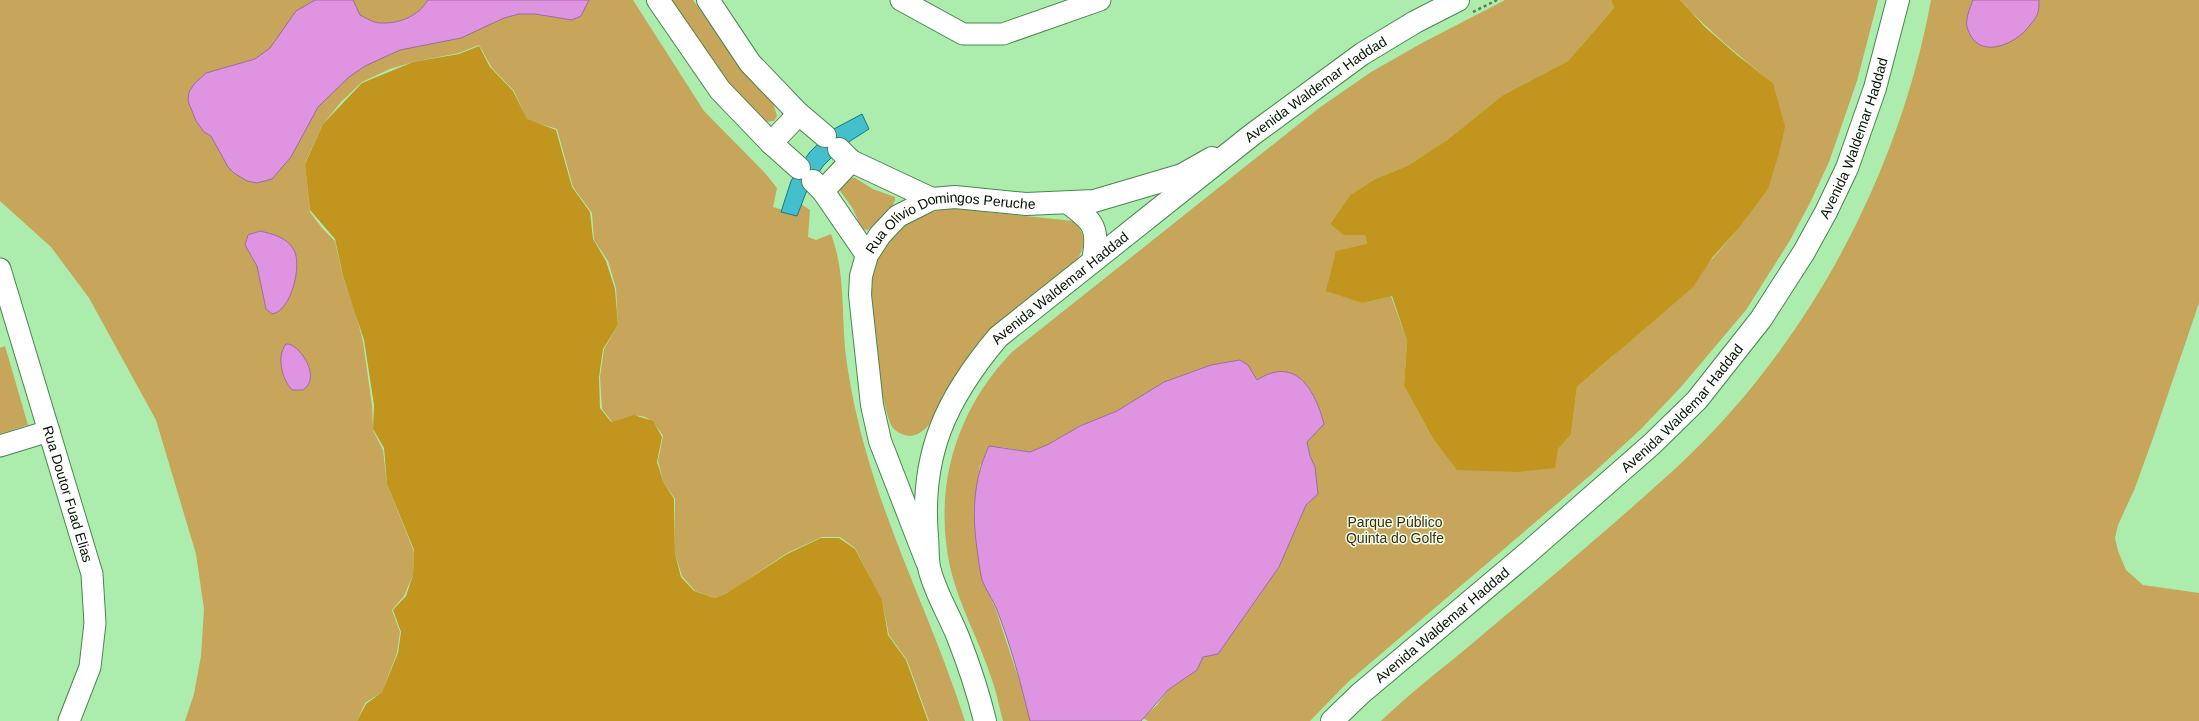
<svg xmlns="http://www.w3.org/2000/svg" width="2199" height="721" viewBox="0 0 2199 721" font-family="Helvetica,sans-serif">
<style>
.green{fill:#c7a55a}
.forest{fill:#c2951e}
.water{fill:#de94e1;stroke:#9b6d9e}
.building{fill:#43bfcd;stroke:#127a84}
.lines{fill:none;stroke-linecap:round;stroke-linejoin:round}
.minor-casing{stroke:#48864c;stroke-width:23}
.tertiary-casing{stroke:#48864c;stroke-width:24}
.secondary-casing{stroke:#48864c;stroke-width:24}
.path{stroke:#527b54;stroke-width:2.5;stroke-dasharray:3 3;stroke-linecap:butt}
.minor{stroke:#fff;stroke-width:21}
.tertiary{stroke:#fff;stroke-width:22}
.secondary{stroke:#fff;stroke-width:22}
.labels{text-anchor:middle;stroke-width:3;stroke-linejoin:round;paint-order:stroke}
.street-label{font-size:14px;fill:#001301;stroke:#f2fff2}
.park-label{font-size:14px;fill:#3e2c00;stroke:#f2fff2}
</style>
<rect width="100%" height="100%" fill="#acedae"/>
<g class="green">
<path d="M0,0H633L704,111L765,173L777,188L773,207L793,213L797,201L810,210L808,237L816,240L831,234C846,273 841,316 846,357C850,387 857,419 865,448C891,542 936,629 965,721H929L907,660L889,635L882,601L855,548L840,537H822L787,553L729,592L715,598L695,591L682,576L675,554V499L663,481L658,461L663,436C647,411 639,413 612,422L602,409L600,377L604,349L618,325L616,288L608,261L594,240L592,213L573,187L557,129L527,120L514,91L492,68L479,45L459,53L413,62L390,69L362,82L341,102L323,124L305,163L310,212L322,228L335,241L343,277L355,310L363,342L372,405L373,430L383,450L387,484L414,552L413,575L404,596L392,610L400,632L397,653L382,692L365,703L357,721H185L194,694L201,656L204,609L196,554L156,420L89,298L51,247L0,201Z"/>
<path d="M669,0H693L742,69L773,103L777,116L774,121L763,122L733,91Z"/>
<path d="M1505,0H1611L1614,8L1568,61L1503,95L1447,140L1409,165L1375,179L1350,195L1330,224L1343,235H1365L1367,244L1363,303L1391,296L1407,341L1404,386L1432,437L1558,449L1571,433L1577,387L1611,358L1713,258L1738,229L1773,83C1740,57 1709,31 1680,0H1878L1857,81L1829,162L1810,203L1789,242L1746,310L1681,387L1640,430L1593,473L1348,682L1310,721H1148L1143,718L1157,705L1168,690L1197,670L1203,657L1218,653L1279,567L1306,505L1317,494L1315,467L1310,456L1307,442L1315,432L1313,397L1307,385L1257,380L1248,365L1227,362L1211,365L1164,382L1117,411L1080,426L1049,444L1030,452L1001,447L980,465L974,508L982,579L996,610L1021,686L1030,721H1003C999,707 997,693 992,680C980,642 959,606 950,567C933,487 956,410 1012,352L1319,108L1371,72L1422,43Z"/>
<path d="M1931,0H2199V303L2153,438L2135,488L2118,525L2115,538L2118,551L2126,570L2143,585L2199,593V721H1381C1410,693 1443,668 1474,642C1542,585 1610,528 1676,468C1807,347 1899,175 1931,0Z"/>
<path d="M847,177L855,178L873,189L895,197V200L892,207L868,230L862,229L853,209L839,189Z"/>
<path d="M943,209H958L1073,221C1088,235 1086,248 1074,264C1040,292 986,329 962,365C956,374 950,384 945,393C937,408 931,434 910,436C905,436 898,433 894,429C881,415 871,316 871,293C870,280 872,266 878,255C892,229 915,217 943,209Z"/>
<path d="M5,346L28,425L0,434V348Z"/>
</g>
<g class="forest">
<path d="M1611,0H1680L1705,27L1737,55L1773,83L1785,127L1779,153L1768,189L1738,229L1712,258L1693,287L1577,387L1571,434L1558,449L1555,468L1518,472L1457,470L1432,437L1404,386L1407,341L1392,296L1363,303L1326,291L1336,251L1367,244L1365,235H1343L1330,224L1350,195L1375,179L1409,165L1447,140L1503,95L1568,61L1614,8Z"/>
<path d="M479,46L490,67L513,91L527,119L556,130L572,187L590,212L593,239L606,261L615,289L618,325L603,349L599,377L600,408L611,422L634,415L653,421L662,437L657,462L663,481L674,499L675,554L681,577L694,591L715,598L727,593L787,554L821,538H839L855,549L882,600L888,635L906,660L928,721H357L366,704L382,692L398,653L401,632L393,610L406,596L413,575L414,550L387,484L384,448L373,429L374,405L364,340L343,276L335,239L310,210L305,164L323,124L362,83L413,62L459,54Z"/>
</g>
<g class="water">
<path d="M315,0H353L360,15C366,18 374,23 380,23C400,24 418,16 428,0H589L581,16L572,20L535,14H519L504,18L461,38L400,50L365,66L349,77L318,107L291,157L272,179L257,183L247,181L234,173L228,167L211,136L204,132L196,121L188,101L189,92L194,84L206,73L255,59L270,48L296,11Z"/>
<path d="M1973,0H2039C2039,5 2039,11 2037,15C2035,20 2029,26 2026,30C2011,46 1978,59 1968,30C1964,21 1970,8 1973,0Z"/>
<path d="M260,231C272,234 287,237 294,250C302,264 292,311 272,314L266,309L257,266L245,245L248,235Z"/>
<path d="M286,344C298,342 323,377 303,390H292C282,379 276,357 286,344Z"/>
<path d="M1240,360L1248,365L1257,380C1296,355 1315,390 1324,424L1307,442L1310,456L1315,467L1318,494L1306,505L1279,567L1218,654L1203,657L1197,670L1168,690L1141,721H1030C1021,684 1011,646 997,610C993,600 986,590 982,580C980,572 979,563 978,556C972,517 972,482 989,446L1030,452L1049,444L1080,426L1117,411L1164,382L1211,365Z"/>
</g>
<path class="building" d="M862,114L869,129L844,145L823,166L807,190L797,216L781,212L791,181L809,153L832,130Z"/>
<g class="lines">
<g class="minor-casing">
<g id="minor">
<path d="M901,0L963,34H1003L1100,0"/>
<path id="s1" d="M0,269L92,574L95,623L90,667L69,721"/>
<path d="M0,446L49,431"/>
</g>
</g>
<g class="tertiary-casing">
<g id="tertiary">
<path d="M658,0L720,90L771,143L799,168"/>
<path d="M708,0L750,63L799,114L825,136"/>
<path d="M771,143L799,114"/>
<path d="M839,149L851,161L932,199"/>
<path d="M813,181L823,191L867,255"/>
<path d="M823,191L851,161"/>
<path d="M1068,203C1095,222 1099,229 1093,261"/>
<path id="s2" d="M927,562L880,441L872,405L860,295L861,276L867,255L880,235L898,216L932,199L955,197L1026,204L1094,201L1182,175L1212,158"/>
</g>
</g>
<g class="secondary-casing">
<g id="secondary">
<path id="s3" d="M985,721C978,692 969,665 958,637C949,614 934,591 929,567C927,557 928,546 927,537C920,454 946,399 998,337L1253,134L1362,54L1415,22L1458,0"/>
<path id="s4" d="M1332,721L1360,694L1523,557L1652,444L1697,400L1761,319L1804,252L1826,212L1847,168L1875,88L1898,0"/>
</g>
</g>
<path class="path" d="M1473,12L1497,0"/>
<use href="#minor" class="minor"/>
<use href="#tertiary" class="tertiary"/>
<use href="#secondary" class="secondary"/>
</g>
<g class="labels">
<g class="street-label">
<text dy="5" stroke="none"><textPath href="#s3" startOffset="816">Avenida Waldemar Haddad</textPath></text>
<text dy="5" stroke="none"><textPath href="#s4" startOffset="794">Avenida Waldemar Haddad</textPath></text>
<text dy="5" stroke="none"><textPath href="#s2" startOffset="416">Rua Olívio Domingos Peruche</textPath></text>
<text dy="5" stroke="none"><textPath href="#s3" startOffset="492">Avenida Waldemar Haddad</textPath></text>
<text dy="5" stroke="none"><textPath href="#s4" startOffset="470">Avenida Waldemar Haddad</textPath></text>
<text dy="5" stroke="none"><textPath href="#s1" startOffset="235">Rua Doutor Fuad Elias</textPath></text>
<text dy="5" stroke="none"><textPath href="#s4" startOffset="146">Avenida Waldemar Haddad</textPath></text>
</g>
<g class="park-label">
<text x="1395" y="527">Parque Público<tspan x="1395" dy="16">Quinta do Golfe</tspan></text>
</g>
</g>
</svg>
